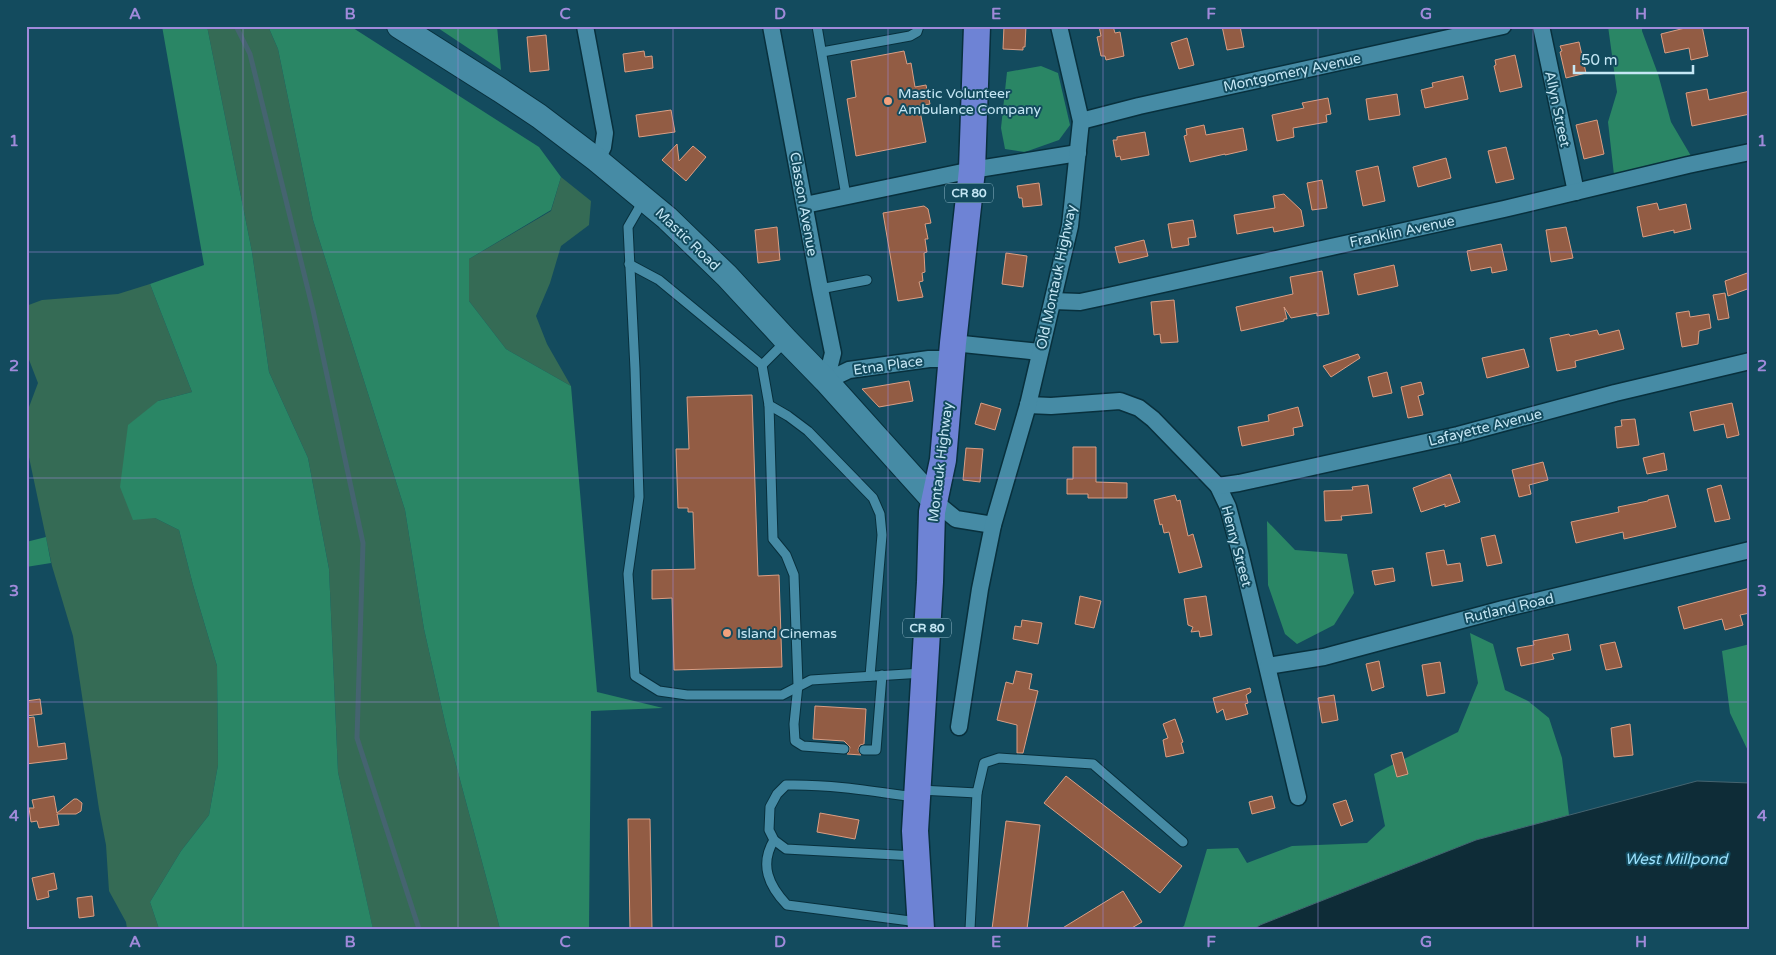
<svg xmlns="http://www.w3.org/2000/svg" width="1776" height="955" viewBox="0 0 1776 955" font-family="'Varela Round',sans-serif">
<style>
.green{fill:#356b55}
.forest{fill:#2a8665}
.water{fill:#0e2c37;stroke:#456470}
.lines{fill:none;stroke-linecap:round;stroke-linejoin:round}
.stream{stroke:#456470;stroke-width:5}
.building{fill:#925c44;stroke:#da9e84}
.service-casing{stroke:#08303d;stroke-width:11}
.minor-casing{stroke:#08303d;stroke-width:19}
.secondary-casing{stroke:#08303d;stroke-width:26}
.primary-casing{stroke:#08303d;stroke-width:29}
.service{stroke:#468ba5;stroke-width:9}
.minor{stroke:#468ba5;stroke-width:16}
.secondary{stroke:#468ba5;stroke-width:24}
.primary{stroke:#6e83d5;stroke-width:26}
.grid{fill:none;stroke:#a08ada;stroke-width:1;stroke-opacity:0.55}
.poi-dot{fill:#f1a17d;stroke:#134b5e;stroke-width:2}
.labels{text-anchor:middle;stroke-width:4;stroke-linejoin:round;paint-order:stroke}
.shield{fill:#134b5e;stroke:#90b8c8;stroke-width:1}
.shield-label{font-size:12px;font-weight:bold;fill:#c5e7f5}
.street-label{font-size:14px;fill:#c5e7f5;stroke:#134b5e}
.poi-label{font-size:14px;fill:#c5e7f5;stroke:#134b5e;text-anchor:start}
.water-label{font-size:15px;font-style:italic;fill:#9ce1fd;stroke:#134b5e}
.neatline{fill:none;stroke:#a08ada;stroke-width:2}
.grid-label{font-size:16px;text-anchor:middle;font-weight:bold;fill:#a08ada}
</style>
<rect width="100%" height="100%" fill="#134b5e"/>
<g class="green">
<path d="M207,26H268L278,49L313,220L405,510L424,629L447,731L500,929H373L372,925L338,772L329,569L308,458L269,372L252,252Z"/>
<path d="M561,177L591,201L589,225L561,246L550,283L536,316L547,344L571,386L506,349L469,301V259L551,211Z"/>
<path d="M150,284L192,392L158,401L155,518L179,530L193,585L217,666L218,765L209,815L181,851L150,902L159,929H127L126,922L109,891L106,845L99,809L73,636L52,566L26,443V415L38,383L26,352V306L42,300L118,294Z"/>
</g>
<g class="forest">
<path d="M162,26H207L252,252L269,372L308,458L329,569L338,772L373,929H159L150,902L181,851L209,815L218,765L217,666L193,585L179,530L155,518L133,520L120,487L128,425L158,401L192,392L150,284L204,265Z"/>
<path d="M268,26H350L539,147L561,177L551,210L469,259V301L506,349L571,386L597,692L663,708L591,711L589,929H500L447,731L424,629L405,510L313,220L278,49Z"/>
<path d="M435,26H497L501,70Z"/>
<path d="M1608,26H1642V31L1658,74L1671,122L1691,156L1614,175L1608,122L1617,92Z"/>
<path d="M1041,66L1058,73L1070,125L1059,140L1025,152L1005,149L1001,128L1007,72Z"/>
<path d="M1267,521L1295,550L1347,554L1354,593L1334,625L1297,644L1285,634L1268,585Z"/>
<path d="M46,537L51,563L26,567V542Z"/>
<path d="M1470,633L1493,644L1505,690L1528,701L1549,718L1562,758L1569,815L1476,840L1260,925L1254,929H1179L1184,926L1207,849L1238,848L1247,863L1292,846L1367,843L1385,826L1374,774L1458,732L1478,683Z"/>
<path d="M1750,644V755L1730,713L1722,651Z"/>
</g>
<path class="water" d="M1697,781L1750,783V929H1254L1260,925L1476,840Z"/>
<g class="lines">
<path class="stream" d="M236,26L250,54L313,310L363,543L357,738L419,929"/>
</g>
<g class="building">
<path d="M1004,26H1026L1025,47H1023V50L1003,49Z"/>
<path d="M1099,26H1113L1115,33L1120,32L1124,56L1106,60L1105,56H1101L1097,37L1101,36Z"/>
<path d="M1222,26H1240L1244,47L1227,50Z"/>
<path d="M1693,26H1702L1708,56L1691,60L1689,48L1665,53L1661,34Z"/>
<path d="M546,35L549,70L530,72L527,37Z"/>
<path d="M1187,38L1194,65L1179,69L1171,43Z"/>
<path d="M1579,42L1586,73L1566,78L1560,52L1562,51L1560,46Z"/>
<path d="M644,51L645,57L652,56L653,68L625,72L623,54Z"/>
<path d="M904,51L907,64L911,63L915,87L926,85L930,104L919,106L926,142L856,156L847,99L856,97L851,61Z"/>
<path d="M1515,55L1522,87L1500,92L1494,66L1496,65L1495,60Z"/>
<path d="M1463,76L1468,99L1425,108L1421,90L1433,87L1432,83Z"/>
<path d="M1707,89L1709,100L1750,91V114L1692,126L1686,93Z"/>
<path d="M1397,94L1400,115L1369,120L1366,99Z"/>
<path d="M1328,98L1331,114L1326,115L1327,122L1293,128L1294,137L1277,141L1272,115L1304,108L1302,103Z"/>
<path d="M671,110L675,132L639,137L636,115Z"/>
<path d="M1597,120L1604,154L1584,159L1576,125Z"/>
<path d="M1204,125L1206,135L1243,128L1247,150L1225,155V154L1190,162L1184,136L1187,135L1186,129Z"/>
<path d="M1145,132L1149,155L1121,160L1120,156L1116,157L1113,140H1117V137Z"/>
<path d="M677,144L679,161L693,146L706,157L686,181L662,160Z"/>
<path d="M1506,147L1514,179L1496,183L1488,151Z"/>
<path d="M1446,158L1451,178L1418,187L1413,167Z"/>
<path d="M1378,166L1385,201L1363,206L1356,171Z"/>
<path d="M1322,180L1327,208L1312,210L1307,183Z"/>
<path d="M1039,183L1042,205L1023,207L1022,198H1019L1017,186Z"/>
<path d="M1284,194L1301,210L1304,226L1274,232L1273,227L1237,234L1234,215L1275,208L1273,196Z"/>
<path d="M1657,203L1659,210L1686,204L1691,229L1674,233V230L1643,237L1637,207Z"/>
<path d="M924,206L928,209L931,223L925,224L928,239H925L927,252L924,253L925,272L922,273L923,281L919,282L923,297L898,301L883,213Z"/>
<path d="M1193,220L1196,237L1188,238L1189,245L1172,248L1168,224Z"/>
<path d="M777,227L780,260L758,263L755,230Z"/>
<path d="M1566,227L1573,258L1551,262L1546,230Z"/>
<path d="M1144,240L1148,256L1119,263L1115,247Z"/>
<path d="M1501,244L1507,270L1492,273L1491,267L1471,271L1467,251Z"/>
<path d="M1006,253L1027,256L1023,287L1002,284Z"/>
<path d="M1394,265L1398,286L1358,295L1354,274Z"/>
<path d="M1322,271L1329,314L1317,316V313L1291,318L1284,307L1287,319H1284V321L1241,331L1236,307L1293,294L1290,277Z"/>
<path d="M1750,272V288L1728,296L1725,281Z"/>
<path d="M1725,293L1729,318L1718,320L1713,295Z"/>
<path d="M1174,300L1178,342L1161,343L1160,334L1154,335L1151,302Z"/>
<path d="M1689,311L1690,317L1709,314L1711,328L1699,331L1698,344L1682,347L1676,313Z"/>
<path d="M1597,330L1599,335L1619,330L1624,349L1575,361L1576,367L1557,371L1550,338L1569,334L1570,336Z"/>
<path d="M1524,349L1529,367L1487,378L1482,358Z"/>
<path d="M1358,354L1360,358L1331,377L1323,366Z"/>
<path d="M1387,372L1392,393L1373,397L1368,377Z"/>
<path d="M909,381L913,401L879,407L862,389Z"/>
<path d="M1421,382L1424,394L1418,396L1423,415L1408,418L1401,387Z"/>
<path d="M752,395L758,576L779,575L782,667L674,670L672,598L652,599V570L695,569L693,512H688V508H678L676,449H689L687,397Z"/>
<path d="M981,403L1001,409L995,430L975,424Z"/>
<path d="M1732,403L1739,435L1727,438L1724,424L1694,431L1690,412Z"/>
<path d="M1298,407L1303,426L1293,428L1294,435L1242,446L1238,427L1269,421L1268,415Z"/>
<path d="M1635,419L1639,445L1617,448L1615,427L1622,426L1621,420Z"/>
<path d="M1073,447H1096V482L1127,483V498H1088V494H1067V479H1073Z"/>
<path d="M966,448L983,449L980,482L963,480Z"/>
<path d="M1664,453L1667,470L1647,474L1643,458Z"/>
<path d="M1543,462L1548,480L1529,485L1531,494L1519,497L1512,470Z"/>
<path d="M1450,474L1460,502L1445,507V504L1421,512L1413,488Z"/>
<path d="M1368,485L1372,513L1341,516L1342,520L1325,521L1324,491L1353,490L1352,487Z"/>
<path d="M1721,485L1730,519L1715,522L1707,489Z"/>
<path d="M1175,495L1177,501L1180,500L1188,536L1193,534L1202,567L1179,573L1169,532L1164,533L1162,524L1160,525L1154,500Z"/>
<path d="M1668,495L1676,527L1624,539L1623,532L1576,543L1571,522L1619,512L1618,507L1648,501V500Z"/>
<path d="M1495,535L1502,563L1487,566L1481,538Z"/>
<path d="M1444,550L1447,565L1460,563L1463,581L1432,586L1426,553Z"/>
<path d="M1393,568L1395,581L1375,585L1372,571Z"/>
<path d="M1750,588V613L1740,615L1743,625L1725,630L1722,619L1684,629L1678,607Z"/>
<path d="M1080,596L1101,601L1094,628L1075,624Z"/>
<path d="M1206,596L1212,635L1200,637L1199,631L1191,632L1193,627L1188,625L1184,599Z"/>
<path d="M1022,620L1042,623L1038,644L1013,639L1015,626L1021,627Z"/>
<path d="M1568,634L1571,650L1552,654L1554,659L1521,666L1517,648L1534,645L1533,641Z"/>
<path d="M1615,642L1622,667L1606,670L1600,645Z"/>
<path d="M1379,661L1384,687L1372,691L1366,664Z"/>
<path d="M1440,662L1445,693L1427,696L1422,665Z"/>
<path d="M1016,671L1032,674L1029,689L1038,691L1023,753H1017V725L997,720L1006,682L1013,684Z"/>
<path d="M1250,688L1251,692L1246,695L1248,703L1245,704L1248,714L1226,720L1223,709L1217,713L1213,698Z"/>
<path d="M1334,695L1338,720L1322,723L1318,698Z"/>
<path d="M40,699L42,714L26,716V701Z"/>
<path d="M815,706L866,709L864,744L860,745L858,750L861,755L847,754L849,752L850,747L844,741L813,739Z"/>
<path d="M34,717L38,747L65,743L67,759L26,764V718Z"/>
<path d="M1175,719L1183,742L1181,743L1184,753L1166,757L1163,740L1168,738L1163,724Z"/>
<path d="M1630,724L1633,755L1614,757L1611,728Z"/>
<path d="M1402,752L1408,774L1397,777L1391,755Z"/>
<path d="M1066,776L1182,866L1160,893L1044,803Z"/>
<path d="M54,796L57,813L74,799H77L82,803L81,811L76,814H57L59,825L39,828L37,821L31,822L29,808H34L32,800Z"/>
<path d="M1272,796L1275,808L1252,814L1249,802Z"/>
<path d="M1346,800L1353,821L1341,826L1333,804Z"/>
<path d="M820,813L859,820L855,839L817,832Z"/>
<path d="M628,819H650L652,929H630Z"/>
<path d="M1006,821L1040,825L1027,929H992Z"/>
<path d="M54,873L57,889L48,891L49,897L37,900L32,878Z"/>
<path d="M1123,891L1142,922L1130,929H1061Z"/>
<path d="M92,896L94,916L79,918L77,898Z"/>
</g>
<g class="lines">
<g class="service-casing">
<g id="service">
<path d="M817,26L846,196"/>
<path d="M822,52L910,36L917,32L919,26"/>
<path d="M643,201L628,227L635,369L639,497L628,574L635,676L659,691L687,695H782L811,680L923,673"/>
<path d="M629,264L659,280L762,365L769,405L788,416L808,431L873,498L880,514L882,535L870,676"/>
<path d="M820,289L867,280"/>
<path d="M762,365L786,341"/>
<path d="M769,405L773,539L786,555L794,575L798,685L794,724L795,741L803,746L844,749"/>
<path d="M864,750H876L882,675"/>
<path d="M920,790L977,793L984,763L999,758L1093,764L1183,842"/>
<path d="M914,797C872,791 829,784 786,785L777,794L770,807L769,830L774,840L786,849L915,856"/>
<path d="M774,840C759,865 769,886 787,905L918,922"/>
<path d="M970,929L977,793"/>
</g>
</g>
<g class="minor-casing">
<g id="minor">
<path d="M585,26L605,133L603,147L597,160"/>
<path d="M771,26L820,289L833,353L826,381"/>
<path d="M1541,26L1576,192"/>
<path d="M1081,121L1139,106L1503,26"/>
<path d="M805,205L972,170L1078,153"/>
<path d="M1053,301L1080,302L1113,295L1504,209L1688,165L1750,152"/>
<path d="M953,343L1040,352"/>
<path d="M826,381L849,370L929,359H952"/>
<path d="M1028,405L1051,406L1120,401L1139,408L1153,419L1218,486L1228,507L1240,552L1298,797"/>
<path d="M1218,486L1239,483L1458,435L1615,393L1750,361"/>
<path d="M934,501L956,519L993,525"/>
<path d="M1268,666L1324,657L1503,609L1750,550"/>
<path d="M959,727L980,589L993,525L1028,405L1070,226L1081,121L1059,26"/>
</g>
</g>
<g class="secondary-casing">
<path id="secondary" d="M399,26L500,90L539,116L597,160L667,218L727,276L787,341L826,381L934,501"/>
</g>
<g class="primary-casing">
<path id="primary" d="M921,929L915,831L930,582L932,512L943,460L953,343L972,170L977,26"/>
</g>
<use href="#service" class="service"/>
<use href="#minor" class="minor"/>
<use href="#secondary" class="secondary"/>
<use href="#primary" class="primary"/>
</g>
<path class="grid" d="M243,26V929M458,26V929M673,26V929M888,26V929M1103,26V929M1318,26V929M1533,26V929M26,252H1750M26,478H1750M26,702H1750"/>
<g class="poi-dot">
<circle cx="888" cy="101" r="5"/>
<circle cx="727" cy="633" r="5"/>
</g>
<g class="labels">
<g class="shield">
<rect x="945" y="183.5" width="48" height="19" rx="4"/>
<rect x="903" y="618.5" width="48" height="19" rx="4"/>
</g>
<g class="shield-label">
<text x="969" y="197">CR 80</text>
<text x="927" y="632">CR 80</text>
</g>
<g class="street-label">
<text transform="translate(1292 72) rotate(-12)" y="5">Montgomery Avenue</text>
<text transform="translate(1558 109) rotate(78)" y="5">Allyn Street</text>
<text transform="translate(804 204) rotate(80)" y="5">Classon Avenue</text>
<text transform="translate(1402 231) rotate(-12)" y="5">Franklin Avenue</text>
<text transform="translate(688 239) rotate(44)" y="5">Mastic Road</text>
<text transform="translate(1056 277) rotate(-78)" y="5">Old Montauk Highway</text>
<text transform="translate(888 365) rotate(-8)" y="5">Etna Place</text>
<text transform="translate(1485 427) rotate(-14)" y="5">Lafayette Avenue</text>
<text transform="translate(940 462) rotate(-83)" y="5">Montauk Highway</text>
<text transform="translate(1237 546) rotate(75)" y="5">Henry Street</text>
<text transform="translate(1509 608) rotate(-13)" y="5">Rutland Road</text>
</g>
<g class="poi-label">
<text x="898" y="98">Mastic Volunteer<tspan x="898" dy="16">Ambulance Company</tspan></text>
<text x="737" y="638">Island Cinemas</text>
</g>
<g class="water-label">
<text x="1676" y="864">West Millpond</text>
</g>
</g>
<rect width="1776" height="955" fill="none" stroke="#134b5e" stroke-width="55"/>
<path d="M1574 65v8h119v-8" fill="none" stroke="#c5e7f5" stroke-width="2.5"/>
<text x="1581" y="65" font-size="15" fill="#c5e7f5" stroke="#134b5e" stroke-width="4" paint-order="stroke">50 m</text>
<rect x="28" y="28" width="1720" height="900" class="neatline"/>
<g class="grid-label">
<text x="135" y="19">A</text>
<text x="350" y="19">B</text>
<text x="565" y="19">C</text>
<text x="780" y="19">D</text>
<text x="996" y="19">E</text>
<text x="1211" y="19">F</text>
<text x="1426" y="19">G</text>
<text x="1641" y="19">H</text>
<text x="14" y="146">1</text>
<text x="1762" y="146">1</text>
<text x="14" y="371">2</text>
<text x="1762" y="371">2</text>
<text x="14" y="596">3</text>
<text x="1762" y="596">3</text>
<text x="14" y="821">4</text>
<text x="1762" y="821">4</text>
<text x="135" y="947">A</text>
<text x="350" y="947">B</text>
<text x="565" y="947">C</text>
<text x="780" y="947">D</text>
<text x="996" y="947">E</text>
<text x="1211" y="947">F</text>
<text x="1426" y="947">G</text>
<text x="1641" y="947">H</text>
</g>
</svg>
